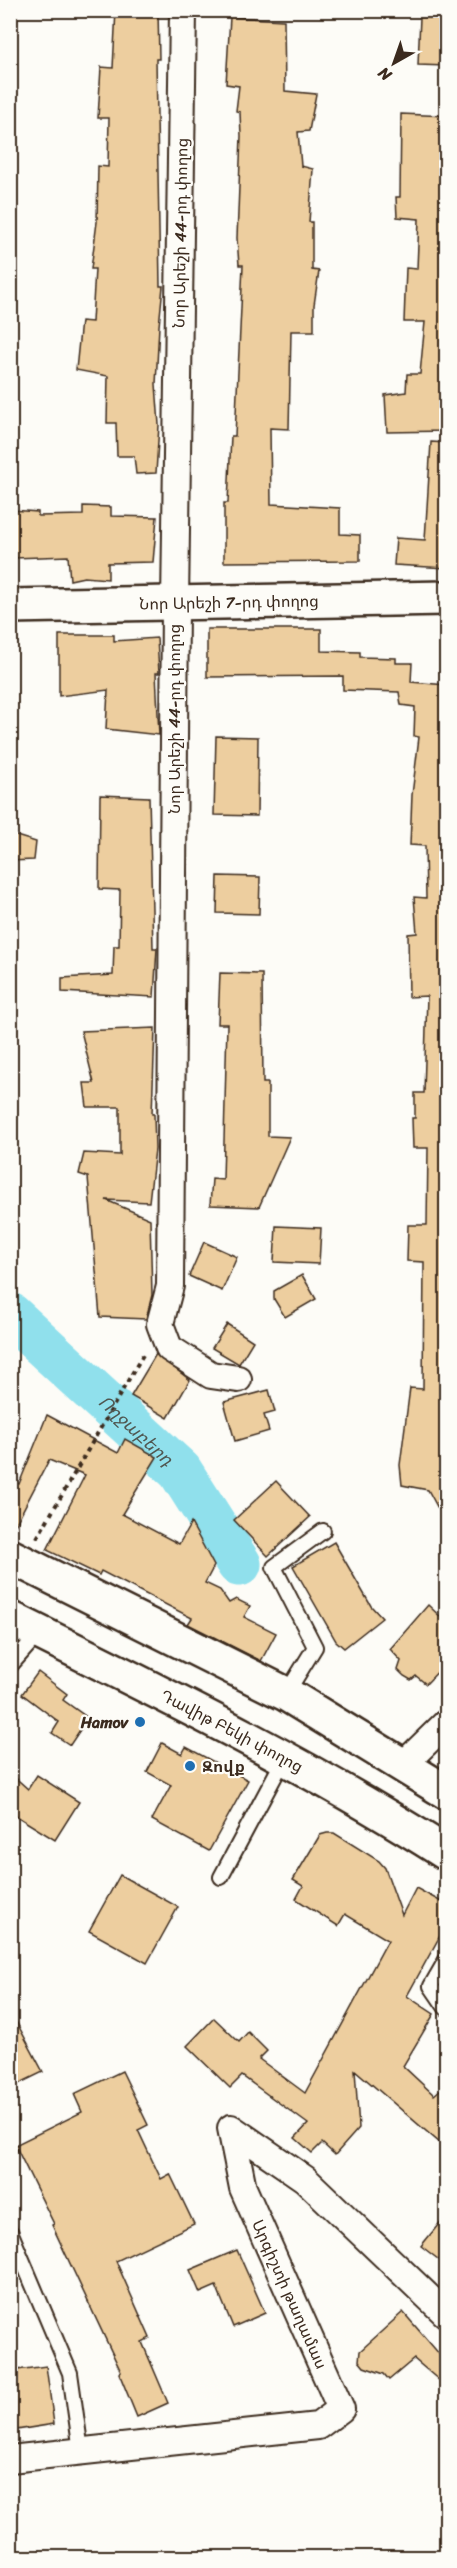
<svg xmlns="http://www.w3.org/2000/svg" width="457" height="2568" viewBox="0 0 457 2568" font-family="Sriracha,'Noto Sans Armenian',sans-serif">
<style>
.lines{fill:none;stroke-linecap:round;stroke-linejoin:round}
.river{stroke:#90e0ec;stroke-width:45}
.building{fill:#edce9f;stroke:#3b2a1e;stroke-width:1.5}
.service-casing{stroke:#3b2a1e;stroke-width:18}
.minor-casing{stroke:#3b2a1e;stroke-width:30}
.tertiary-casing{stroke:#3b2a1e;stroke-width:38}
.primary-casing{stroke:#3b2a1e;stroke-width:38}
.path{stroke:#3b2a1e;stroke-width:4;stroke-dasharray:4.5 4.5;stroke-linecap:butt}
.service{stroke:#fdfcf7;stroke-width:14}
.minor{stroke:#fdfcf7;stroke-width:26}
.tertiary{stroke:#fdfcf7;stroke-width:33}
.primary{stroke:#fdfcf7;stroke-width:33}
.poi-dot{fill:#1f6fb2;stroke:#fdfcf7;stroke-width:2}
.labels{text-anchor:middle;stroke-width:4.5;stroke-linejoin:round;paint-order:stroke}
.street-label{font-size:16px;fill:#3b2a1e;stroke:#fdfcf7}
.poi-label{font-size:16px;font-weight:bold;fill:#3b2a1e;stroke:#fdfcf7;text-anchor:end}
.water-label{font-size:18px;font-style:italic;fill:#505852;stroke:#fdfcf7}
</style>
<rect width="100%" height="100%" fill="#fdfcf7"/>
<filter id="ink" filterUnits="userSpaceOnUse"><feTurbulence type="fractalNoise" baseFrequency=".0167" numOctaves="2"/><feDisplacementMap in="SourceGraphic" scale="12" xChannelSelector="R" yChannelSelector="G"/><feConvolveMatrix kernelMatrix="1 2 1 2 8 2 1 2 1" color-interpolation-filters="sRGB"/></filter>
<g filter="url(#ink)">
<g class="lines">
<path class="river" id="s1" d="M10,1315L180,1471L239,1564"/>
</g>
<g class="building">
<path d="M116,10H158L159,59H156L160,286H163L159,326L156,384L159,425L156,473L136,474L134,456H117L116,423H107L108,376L76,370L81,321L92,322L95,269H91L97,222L98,166L108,167L109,118H98L101,67L113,68Z"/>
<path d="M230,17L284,20L285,91L316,94L309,131L298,132L301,166L313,169L309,222H312V270L319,271L314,305V331H291L289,429L270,428L271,504L340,508V534L360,535V561L224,562V503H228L231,436H235L243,265H239L237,238L241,136L240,112L236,111L239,86L226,84Z"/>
<path d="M420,17L447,19V66L418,65Z"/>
<path d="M401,114L447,116V431L387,432L385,395L406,392L407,374H420L425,322H404L406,268L417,269L419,219L397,217L396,197H400Z"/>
<path d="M431,442L447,443V568L394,565L396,538L425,540Z"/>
<path d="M83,506L111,507V516L157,517L153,562L108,563V579L84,577L70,580L68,556L14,558L12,510L38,512V516L83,515Z"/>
<path d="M207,629H321V651L360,652V657L396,658V663H412L411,682L447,685V1525L428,1490L402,1485L400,1465L410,1388L423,1389L424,1262L407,1261L408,1225H427L428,1148H413L412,1118H415V1093H424L427,996L409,997L408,934L417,933L414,897L426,898L425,846L410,845L412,795L419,737L414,736L415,707L401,705L399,692L343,690V676L207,677Z"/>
<path d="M59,635H114V641L157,638L159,673H156L159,735L106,729L108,690L59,696Z"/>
<path d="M216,736L258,737L257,816L214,815Z"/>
<path d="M100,795L149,797L153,948H157L154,997L62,992V978L113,975L114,946H119L120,890L99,889Z"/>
<path d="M10,834L36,842L34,860L10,861Z"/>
<path d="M218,876L260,877L259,914L217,913Z"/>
<path d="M220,973L262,974L263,1083H268V1136L290,1137L259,1207L210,1205L212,1179L223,1180L227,1024H218Z"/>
<path d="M155,1028L152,1114H154L155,1149L149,1202L106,1200L150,1219L152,1295L146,1319L100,1317L88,1177L79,1174L84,1153L120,1155V1107H87L84,1083H94L81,1031Z"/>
<path d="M276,1226L321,1228L319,1264L274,1262Z"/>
<path d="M204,1242L237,1257L222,1291L189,1276Z"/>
<path d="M302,1275L316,1299L285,1317L274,1299V1291Z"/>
<path d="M227,1324L253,1341L239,1364L212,1348Z"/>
<path d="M156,1354L190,1380L168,1418L131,1396Z"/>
<path d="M269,1390L275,1412L264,1415L269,1431L235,1441L224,1402Z"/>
<path d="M47,1415L118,1453L125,1439L157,1457L122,1514L179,1544L191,1523L214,1566L205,1583L220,1590L229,1603L236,1599L250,1606L244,1617L276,1633L261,1661L188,1624L192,1618L101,1571L99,1575L47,1550L85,1475L49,1460L10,1535V1479L19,1484Z"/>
<path d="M276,1481L310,1517L268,1556L234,1520Z"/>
<path d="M334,1542L371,1606L382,1618L344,1648L336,1641L293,1566Z"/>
<path d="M428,1605L447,1623V1662L426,1684L416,1676L411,1680L404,1676L398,1670L401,1661L390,1649Z"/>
<path d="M38,1672L67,1694L63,1700L88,1718L70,1745L52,1733L59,1722L22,1694Z"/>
<path d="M162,1743L182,1754L186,1747L248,1780L209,1851L152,1820L171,1785L147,1772Z"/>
<path d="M10,1773L28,1789L37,1775L79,1802L55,1840L10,1812Z"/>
<path d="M327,1833H334L379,1861L385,1868L402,1915L416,1888L447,1905V1923L407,1996L434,2014L403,2066L434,2095L447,2084V2149L355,2070L359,2128L335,2155L322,2143L312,2153L295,2138L308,2124L242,2076L230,2088L187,2046L214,2018L239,2042L248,2032L267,2051L259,2059L305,2093L388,1940L345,1914L338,1926L296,1899L303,1886L293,1880L320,1835Z"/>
<path d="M120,1875L178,1907L147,1963L89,1931Z"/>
<path d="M10,2010L43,2072L10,2088Z"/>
<path d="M122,2071L148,2125L138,2130L161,2179L170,2174L194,2224L116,2261L150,2338L142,2342L168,2403L137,2417L119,2373L121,2372L52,2225L54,2224L15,2145L82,2112L74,2094Z"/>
<path d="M447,2214V2266L421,2246Z"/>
<path d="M237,2250L265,2313L233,2327L216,2286L200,2293L190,2270Z"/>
<path d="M403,2312L447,2363V2387L414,2359L389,2380L384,2374L364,2367L359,2361L360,2351Z"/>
<path d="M46,2366L54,2424L10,2431V2371Z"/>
</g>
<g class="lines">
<g class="service-casing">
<g id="service">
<path d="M10,1666L39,1633"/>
<path d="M286,1694L315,1647L274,1567L323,1531"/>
<path d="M221,1877L285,1757"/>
<path d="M446,1960L431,1986L446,2008"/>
<path d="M10,2231L70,2373L81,2451"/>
</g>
</g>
<g class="minor-casing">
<g id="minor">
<path d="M183,10L175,604L170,1286L160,1324L169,1348L211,1375L238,1379"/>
<path d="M404,1764L446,1723"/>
<path d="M10,2459L318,2426L341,2409L243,2188L231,2128L305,2179L446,2314"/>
</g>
</g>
<g class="tertiary-casing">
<g id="tertiary">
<path id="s2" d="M10,606L446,598"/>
</g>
</g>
<g class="primary-casing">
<g id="primary">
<path d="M10,1556L286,1694L446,1792"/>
<path id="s3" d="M10,1618C159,1692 307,1764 446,1853"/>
</g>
</g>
<path class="path" d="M37,1538L144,1353"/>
<use href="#service" class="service"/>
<use href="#minor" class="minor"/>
<use href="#tertiary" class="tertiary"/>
<use href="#primary" class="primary"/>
</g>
</g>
<g class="poi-dot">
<circle cx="140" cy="1722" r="6"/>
<circle cx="190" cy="1766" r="6"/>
</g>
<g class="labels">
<g class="street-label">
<text transform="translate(180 233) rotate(-89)" y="6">Նոր Արեշի 44-րդ փողոց</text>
<text dy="6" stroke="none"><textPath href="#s2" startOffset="219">Նոր Արեշի 7-րդ փողոց</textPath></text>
<text transform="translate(174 719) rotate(-90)" y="6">Նոր Արեշի 44-րդ փողոց</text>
<text dy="6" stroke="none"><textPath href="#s3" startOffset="249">Դավիթ Բեկի փողոց</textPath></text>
<text transform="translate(290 2294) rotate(66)" y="6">Արգիշտի թաղամաս</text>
</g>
<g class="poi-label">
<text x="128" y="1728">Hamov</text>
<text x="202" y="1772" text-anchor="start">Զովք</text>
</g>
<g class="water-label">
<text dy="6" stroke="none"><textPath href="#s1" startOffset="171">Ողջաբերդ</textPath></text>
</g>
</g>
<rect width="457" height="2568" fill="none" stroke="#fdfcf7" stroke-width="36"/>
<rect x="18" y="18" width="421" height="2532" fill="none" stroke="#3b2a1e" stroke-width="2" filter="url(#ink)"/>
<g transform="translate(394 63) rotate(220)" stroke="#fdfcf7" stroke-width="4.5" paint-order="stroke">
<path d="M0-4.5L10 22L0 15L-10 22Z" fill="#3b2a1e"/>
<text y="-9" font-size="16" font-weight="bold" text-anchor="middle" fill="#3b2a1e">N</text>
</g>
</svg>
